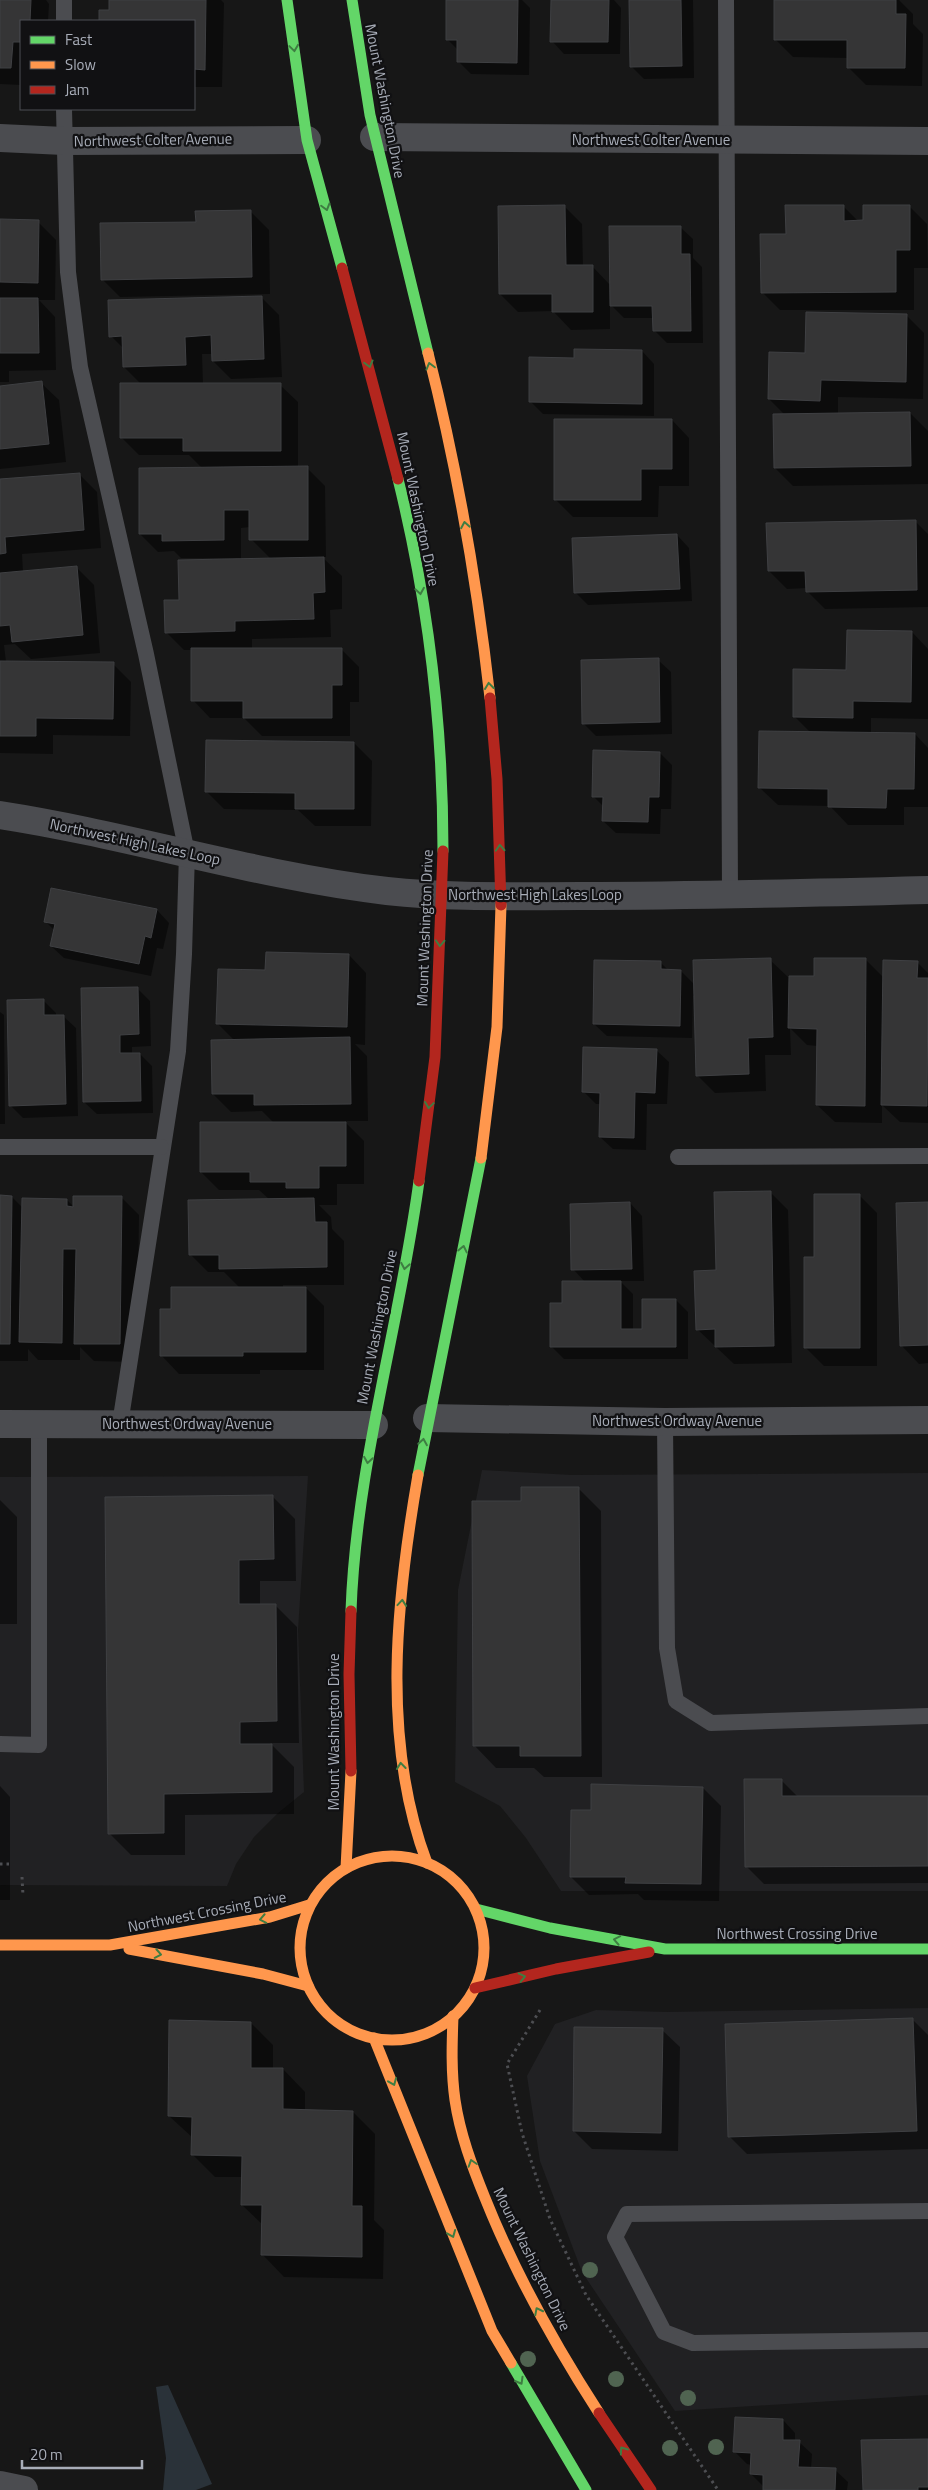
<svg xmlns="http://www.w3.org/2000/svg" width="928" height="2490" viewBox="0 0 928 2490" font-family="'Titillium Web',sans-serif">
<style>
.built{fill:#212123}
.water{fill:#2a3239}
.shadow{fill:#0007;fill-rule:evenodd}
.building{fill:#353536;stroke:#3f4043}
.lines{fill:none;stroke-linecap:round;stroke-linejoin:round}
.path{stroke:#4d4e52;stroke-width:3;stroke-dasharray:2.5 4;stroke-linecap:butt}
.lane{stroke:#4b4c50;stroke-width:16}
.street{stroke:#4b4c50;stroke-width:28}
.fast{stroke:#63d668;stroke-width:11}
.slow{stroke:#ff974d;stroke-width:11}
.jam{stroke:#b3261e;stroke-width:11}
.tree{fill:#506451}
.oneway{stroke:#3e7d42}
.labels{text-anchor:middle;stroke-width:4.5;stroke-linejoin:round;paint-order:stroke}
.street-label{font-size:15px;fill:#a8adb8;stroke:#111113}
</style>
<rect width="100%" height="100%" fill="#171717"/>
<g class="built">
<path d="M482,1470L572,1475L928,1473V1891H561L526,1838L500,1806L455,1782L458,1590Z"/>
<path d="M308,1476L298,1630L304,1792L278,1813L254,1837L236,1864L227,1886L0,1885V1477Z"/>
<path d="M928,2008V2395L675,2411L582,2272L540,2161L527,2076L555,2024L596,2010L666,2012Z"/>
</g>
<path class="water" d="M168,2385L212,2484L196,2490H163L166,2458L156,2387Z"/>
<g class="shadow">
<path d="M0,0H46L49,4L48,21H21V85L0,84Z"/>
<path d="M111,0H221L224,3L222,87H194V21H101V12H111Z"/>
<path d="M448,0H522L530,8L529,75L471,74L458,61V50L447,39Z"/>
<path d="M552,0H614L621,8L620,54H564L552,41Z"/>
<path d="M630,0H693L694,78L644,79L631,66Z"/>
<path d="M775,0H899L913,14V24L923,34L922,86L866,85L848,67V58L793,57L775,39Z"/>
<path d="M564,206L582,224L583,266H592L611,286L680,227L693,239V258L702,267L703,343H667L654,330V318H624L610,304V329L571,330L553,311L518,312L500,294Z"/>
<path d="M843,206L859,222L909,206L927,224L928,268H914V310H780L762,292L787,235Z"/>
<path d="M251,212L269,230L270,294L120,297L102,279Z"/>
<path d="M0,221L38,222L56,240L55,300H39L55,317L56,370L9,371V382H0Z"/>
<path d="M261,297L279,315L282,377L231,379L213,361V354H202L203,384L280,385L298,402V468H307L325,486L326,557H322L342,576V609L330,610L331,637L252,639V649H341L359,667V702H350V736H262L244,718H210L193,700V650H184L166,632L180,601L239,560V558H181L174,551L158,552L140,534L202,468L189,455H139L121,437L141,384L124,367V349L111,336ZM250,527L251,539L271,559L241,560V528Z"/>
<path d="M906,315L924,333L923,399L838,397V414L910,413L928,431V484L793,486L775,468L785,415L769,399L806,354Z"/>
<path d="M642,351L654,364V416L543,414L530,401L576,359Z"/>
<path d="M41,383L59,400L66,462L0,469V387Z"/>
<path d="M672,420L689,438V486H659L658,517H573L555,499Z"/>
<path d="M79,474L97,492L101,548L22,554L23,572L76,567L94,585L100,653L31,659L15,644L4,645L6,662L113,664L131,682L130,736L53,735V754L0,753V481Z"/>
<path d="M915,521L928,534V607L825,609L807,591V588L787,589L769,571Z"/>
<path d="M677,535L689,548L692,601L588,605L576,593Z"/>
<path d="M912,632L928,649V719L871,718V734H915L928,748V807H904V825H848L830,806L778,805L760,788L811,733L794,716L847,672Z"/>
<path d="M658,660L671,672L672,734L596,736L583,723Z"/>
<path d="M354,743L372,761L371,826H315L298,810L224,809L207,792Z"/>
<path d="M660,753L672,765L671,809H661L660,834L616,833L603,821L604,807L593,796Z"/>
<path d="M52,889L157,910L169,923L163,949L157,948L151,976L64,958L51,946L55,931L45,921Z"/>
<path d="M349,955L366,973L365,1045L355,1044L367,1056L368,1121H344L364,1141V1184H337V1205H319L331,1217L332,1229L344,1241V1285H283V1288H306L324,1306V1370H260V1374H179L162,1356L173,1310L240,1288L224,1272H208L190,1254L270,1200L259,1190H219L201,1172L274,1123L262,1111L231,1112L213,1094L235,1041L218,1024L266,971Z"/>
<path d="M865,959L884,978L917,962L928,973V1123L900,1122L882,1105V1123L835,1122L817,1105L818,1046L807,1045L790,1028L791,1055H765L766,1091L715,1093L697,1075L695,996H693L692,1038L607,1036L594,1024L660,962L668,970L681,971L695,985L770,960L788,977H816Z"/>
<path d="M138,989L150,1001L151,1046L132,1047V1054H140L152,1066L153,1113L97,1114L84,1102Z"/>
<path d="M43,1000L56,1013V1016H63L76,1028L78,1116L23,1118L10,1105Z"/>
<path d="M0,1012L4,1015L5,1124H0Z"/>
<path d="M656,1050L669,1062L667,1104H647L646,1150L613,1149L600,1137L601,1104H596L583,1091Z"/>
<path d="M770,1192L788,1210L792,1363L734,1364L697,1329L718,1271Z"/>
<path d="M859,1195L877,1213V1366H824L806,1348L815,1259Z"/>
<path d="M0,1197H12L23,1208L67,1200L75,1208L121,1197L139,1215L137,1362L94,1361L80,1347V1360H38L28,1349V1361H0Z"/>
<path d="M630,1203L642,1216L644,1281H620L633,1294V1330H643L676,1300L688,1312V1359H564L552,1347L563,1304L585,1282L573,1269Z"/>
<path d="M928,1203V1363L919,1364L902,1346Z"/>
<path d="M579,1489L601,1511L602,1777H544L534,1768H496L474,1745L522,1502Z"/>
<path d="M273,1497L295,1519L296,1581H260V1605H275L297,1627L299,1743H270L294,1767V1814L185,1815V1855H131L109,1833L106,1498Z"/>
<path d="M0,1500L17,1517V1624H0Z"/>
<path d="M781,1780L799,1798L928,1797V1883L764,1884L746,1866Z"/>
<path d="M0,1786L10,1797V1900H0Z"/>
<path d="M703,1788L721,1806L719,1901L644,1900L638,1894L589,1895L571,1877L592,1812Z"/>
<path d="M913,2020L928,2035V2149L747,2154L729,2136Z"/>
<path d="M251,2023L273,2045V2069H283L305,2092V2111L353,2112L375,2134L374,2220L384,2230L383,2279L284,2277L262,2254L263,2225L242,2205L243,2177H215L193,2155V2138L169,2116Z"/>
<path d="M662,2030L680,2047L678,2151L592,2149L574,2131Z"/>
<path d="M783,2420L795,2433V2442H799L812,2454L811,2469L835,2470L848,2482L847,2490H764V2487L751,2474V2465L747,2464L735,2452Z"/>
<path d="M928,2441V2490H864Z"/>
</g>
<g class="building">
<path d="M0,0H31L30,21H21V42H13L11,68H0Z"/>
<path d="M109,0H206L205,70L194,69V21H99V10H109Z"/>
<path d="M446,0H518L517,63L457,62V40H446Z"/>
<path d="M551,0H609L608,42H550Z"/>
<path d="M629,0H681L682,66L630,67Z"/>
<path d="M774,0H896V14H906L905,68H847V40H774Z"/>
<path d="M565,205L566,265H593V312H552V294H499L498,206Z"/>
<path d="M785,205H844V221L863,220V205H910V250H896V292L761,293L760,234H786Z"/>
<path d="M251,210L252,277L101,280L100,223L196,222L195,211Z"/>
<path d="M0,219L39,220L38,283L0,282Z"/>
<path d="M609,226H681V254H690L691,331H653L652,306H610Z"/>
<path d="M262,296L264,359L212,361L211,335L185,337L186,365L123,367L122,336L109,337L108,300Z"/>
<path d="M0,298H38L39,353H0Z"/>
<path d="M806,312L907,314L906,382L821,380L820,401L768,399L769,352L805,353Z"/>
<path d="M574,349L642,350V404L529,402V357L574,358Z"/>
<path d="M42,381L49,444L0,449V386Z"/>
<path d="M120,383H281V451H183V438H120Z"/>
<path d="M910,412L911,466L774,468L773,414Z"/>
<path d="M554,419H672V469H641V500H554Z"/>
<path d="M308,466V540H249V510H224V540L162,541V534H139V468Z"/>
<path d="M80,473L84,530L5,537L6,553L0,554V479Z"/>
<path d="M916,520L917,590L806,592L805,571H768L766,523Z"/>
<path d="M677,534L680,589L574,593L572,538Z"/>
<path d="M324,557L325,592L313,593L314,619L235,621V631L165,633L164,600H179L178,560Z"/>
<path d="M77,566L83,635L12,642L10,625L0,626V573Z"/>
<path d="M847,630L912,631L911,702L853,701V718L793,717V669L846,670Z"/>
<path d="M191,648H342V685H332V718H243V701H191Z"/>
<path d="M659,658L660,722L582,724L581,660Z"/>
<path d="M0,661L114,662L113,719L36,718V736H0Z"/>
<path d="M759,731L915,733L914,789H887L886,808L828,807V789L758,788Z"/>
<path d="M206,740L354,742V809H295V793L205,792Z"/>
<path d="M593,750L660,752L659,797H649L648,822L602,821L603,797H592Z"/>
<path d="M51,888L157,909L151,938L145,936L139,964L50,946L55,924L44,922Z"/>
<path d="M266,952L349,954L347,1027L216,1024L218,969L265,970Z"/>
<path d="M771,958L773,1037L748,1038L749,1074L696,1076L693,960Z"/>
<path d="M814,958H866L865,1106L816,1105L817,1029L788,1028L789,976H814Z"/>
<path d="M594,960L661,961V969L681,970L680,1026L593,1024Z"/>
<path d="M883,960L918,961L917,978H928L927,1106L881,1105Z"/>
<path d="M138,987L139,1034L120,1035V1053H140L141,1101L83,1102L81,988Z"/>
<path d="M44,999V1015H64L66,1104L9,1106L7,1000Z"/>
<path d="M350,1037L351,1104L254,1105V1094H212L211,1040Z"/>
<path d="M583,1047L657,1049L655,1093L635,1092L634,1138L599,1137L600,1093L582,1092Z"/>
<path d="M200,1122H346V1166H319V1188H286V1182H250V1172H200Z"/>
<path d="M771,1191L774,1346L715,1347V1329L696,1330L694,1271L716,1270L714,1192Z"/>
<path d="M814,1194H860V1348H804V1257H814Z"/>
<path d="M0,1195L12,1196L10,1344H0Z"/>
<path d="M73,1196H122L120,1344H74L76,1249H63L62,1343L19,1342L22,1198L67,1199V1206L73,1207Z"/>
<path d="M314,1198L315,1222H327V1267L219,1269V1255H189L188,1200Z"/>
<path d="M630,1202L632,1269L571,1270L570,1204Z"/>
<path d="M928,1202V1345L900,1346L896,1203Z"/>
<path d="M562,1281H621V1329H642V1299H676V1347H550V1303H562Z"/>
<path d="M171,1287H306V1352H243V1356H160V1309H171Z"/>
<path d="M521,1487H579L581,1756H520V1746H473L472,1501H521Z"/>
<path d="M273,1495L274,1559L239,1560V1604H276L277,1721L240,1722V1744H272V1792L164,1794V1833L108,1834L105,1497Z"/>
<path d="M744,1779H782V1796H928V1866L745,1867Z"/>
<path d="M591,1784L703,1787L701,1884L625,1883L626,1877H570L571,1810H591Z"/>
<path d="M913,2018L917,2131L728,2137L725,2024Z"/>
<path d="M169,2020L251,2022V2068H283V2109L353,2111L352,2206H362V2257L261,2255L262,2205H241L242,2156L191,2155L192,2117L168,2116Z"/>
<path d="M574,2027L663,2028L661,2133L573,2131Z"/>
<path d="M735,2417L783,2419V2440H800L798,2467L836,2468L835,2490H763V2475L750,2474L751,2453L733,2452Z"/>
<path d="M928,2439V2487H918V2490H863L861,2440Z"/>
</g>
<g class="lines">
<g class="path">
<path d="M0,1864H9"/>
<path d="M22,1877L23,1896"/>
<path d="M540,2010L507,2064L522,2133L550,2219L586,2295L718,2490"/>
</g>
<g class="lane">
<path d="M64,0V21"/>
<path d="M726,0L730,895"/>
<path d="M64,109L68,272L80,367L146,654L187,853L184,954L178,1051L120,1424"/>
<path d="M0,1147H161"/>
<path d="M678,1157L928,1156"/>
<path d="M665,1422L667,1648L676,1701L711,1723L928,1716"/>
<path d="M0,1744L39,1745V1424"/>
<path d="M928,2211L627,2214L615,2237L664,2332L693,2343L928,2340"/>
</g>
<g class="street">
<path d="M374,137L928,141"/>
<path d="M0,138L64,141L307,140"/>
<path d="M0,815C130,835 257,876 387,891C451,898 516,896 580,896C696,896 812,893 928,890"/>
<path d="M427,1418L665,1422L928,1420"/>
<path d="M0,1424L374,1425"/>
<path d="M0,2485L24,2490"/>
</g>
<g class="fast">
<path d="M287,0L307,140L342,268"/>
<path d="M352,0L370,115L428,353"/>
<path d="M398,479C428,600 443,727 443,851"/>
<path d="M418,1475L481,1158"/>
<path d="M351,1611C356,1466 400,1324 419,1181"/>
<path d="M476,1909L550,1928L665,1949H928"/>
<path d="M511,2363L586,2490"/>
</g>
<g class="slow">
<path d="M428,353C457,467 477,582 490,698"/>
<path d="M481,1158L497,1027L501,905"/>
<path d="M418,1475C396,1601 381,1741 427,1863"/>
<circle cx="392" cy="1948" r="92"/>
<path d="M346,1868L351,1771"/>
<path d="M0,1945H110L270,1917L309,1905"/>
<path d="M129,1949L263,1974L308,1986"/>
<path d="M453,2016C452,2044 451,2072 455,2100C460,2134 472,2166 485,2198C515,2273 555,2345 599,2413"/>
<path d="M374,2038L492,2331L511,2363"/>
</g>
<g class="jam">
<path d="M342,268L398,479"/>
<path d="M490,698L497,779L501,905"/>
<path d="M419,1181L435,1057L443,851"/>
<path d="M351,1771L349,1674L351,1611"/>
<path d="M475,1988L556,1969L649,1952"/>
<path d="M599,2413L651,2490"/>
</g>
</g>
<g class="tree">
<circle cx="590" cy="2270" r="8"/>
<circle cx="528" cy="2359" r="8"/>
<circle cx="616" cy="2379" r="8"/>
<circle cx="688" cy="2398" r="8"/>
<circle cx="716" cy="2447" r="8"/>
<circle cx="670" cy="2448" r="8"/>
</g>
<defs><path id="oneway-chevron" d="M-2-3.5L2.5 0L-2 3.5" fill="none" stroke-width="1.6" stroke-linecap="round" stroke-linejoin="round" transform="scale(1.25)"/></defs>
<g class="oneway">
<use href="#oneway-chevron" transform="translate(294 48) rotate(82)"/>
<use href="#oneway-chevron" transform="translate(326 207) rotate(74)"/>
<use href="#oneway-chevron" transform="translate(369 364) rotate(75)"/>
<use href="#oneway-chevron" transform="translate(430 366) rotate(-105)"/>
<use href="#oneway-chevron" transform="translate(465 525) rotate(-100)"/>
<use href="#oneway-chevron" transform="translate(420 591) rotate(81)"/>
<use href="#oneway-chevron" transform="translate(489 686) rotate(-97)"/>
<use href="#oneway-chevron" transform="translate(500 848) rotate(-93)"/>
<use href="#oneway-chevron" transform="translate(440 943) rotate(93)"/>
<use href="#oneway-chevron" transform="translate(429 1105) rotate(98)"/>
<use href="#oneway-chevron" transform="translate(463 1249) rotate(-78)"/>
<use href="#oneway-chevron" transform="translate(405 1266) rotate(100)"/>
<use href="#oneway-chevron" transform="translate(423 1442) rotate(-81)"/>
<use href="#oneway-chevron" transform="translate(368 1460) rotate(99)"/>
<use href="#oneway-chevron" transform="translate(402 1603) rotate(-85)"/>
<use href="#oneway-chevron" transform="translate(401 1766) rotate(-96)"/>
<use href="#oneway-chevron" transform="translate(263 1919) rotate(169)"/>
<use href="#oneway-chevron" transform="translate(617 1940) rotate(-169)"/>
<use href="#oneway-chevron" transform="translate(158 1954) rotate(11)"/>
<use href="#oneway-chevron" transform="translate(522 1977) rotate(-13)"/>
<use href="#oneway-chevron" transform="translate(393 2082) rotate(68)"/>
<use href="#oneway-chevron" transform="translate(472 2163) rotate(-108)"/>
<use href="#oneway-chevron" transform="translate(452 2234) rotate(68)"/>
<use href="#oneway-chevron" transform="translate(538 2311) rotate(-117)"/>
<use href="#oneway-chevron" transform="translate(520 2381) rotate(60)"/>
<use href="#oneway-chevron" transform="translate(623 2450) rotate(-125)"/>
</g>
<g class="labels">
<g class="street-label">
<text transform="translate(385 101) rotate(79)" y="5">Mount Washington Drive</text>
<text transform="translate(153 140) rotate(-1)" y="5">Northwest Colter Avenue</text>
<text x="651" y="145">Northwest Colter Avenue</text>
<text transform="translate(418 509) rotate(78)" y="5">Mount Washington Drive</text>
<text transform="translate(135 842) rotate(12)" y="5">Northwest High Lakes Loop</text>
<text x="535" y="900">Northwest High Lakes Loop</text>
<text transform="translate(425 928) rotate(-88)" y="5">Mount Washington Drive</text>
<text transform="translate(377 1327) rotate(-79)" y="5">Mount Washington Drive</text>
<text x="677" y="1426">Northwest Ordway Avenue</text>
<text x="187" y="1429">Northwest Ordway Avenue</text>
<text transform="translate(334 1732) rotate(-90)" y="5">Mount Washington Drive</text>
<text transform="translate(207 1912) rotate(-11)" y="5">Northwest Crossing Drive</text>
<text x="797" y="1939">Northwest Crossing Drive</text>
<text transform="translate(532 2259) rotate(64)" y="5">Mount Washington Drive</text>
</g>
</g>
<rect x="20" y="20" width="175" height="90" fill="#111113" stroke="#4d4f55"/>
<rect x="30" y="36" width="25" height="8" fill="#63d668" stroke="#4d4f55"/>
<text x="65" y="45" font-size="15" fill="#a8adb8">Fast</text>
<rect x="30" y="61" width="25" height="8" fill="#ff974d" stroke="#4d4f55"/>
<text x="65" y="70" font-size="15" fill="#a8adb8">Slow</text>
<rect x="30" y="86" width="25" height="8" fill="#b3261e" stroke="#4d4f55"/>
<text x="65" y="95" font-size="15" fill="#a8adb8">Jam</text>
<path d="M22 2460v8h120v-8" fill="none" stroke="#a8adb8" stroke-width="2.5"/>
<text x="30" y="2460" font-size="15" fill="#a8adb8" stroke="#111113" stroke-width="4" paint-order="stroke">20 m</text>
</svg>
